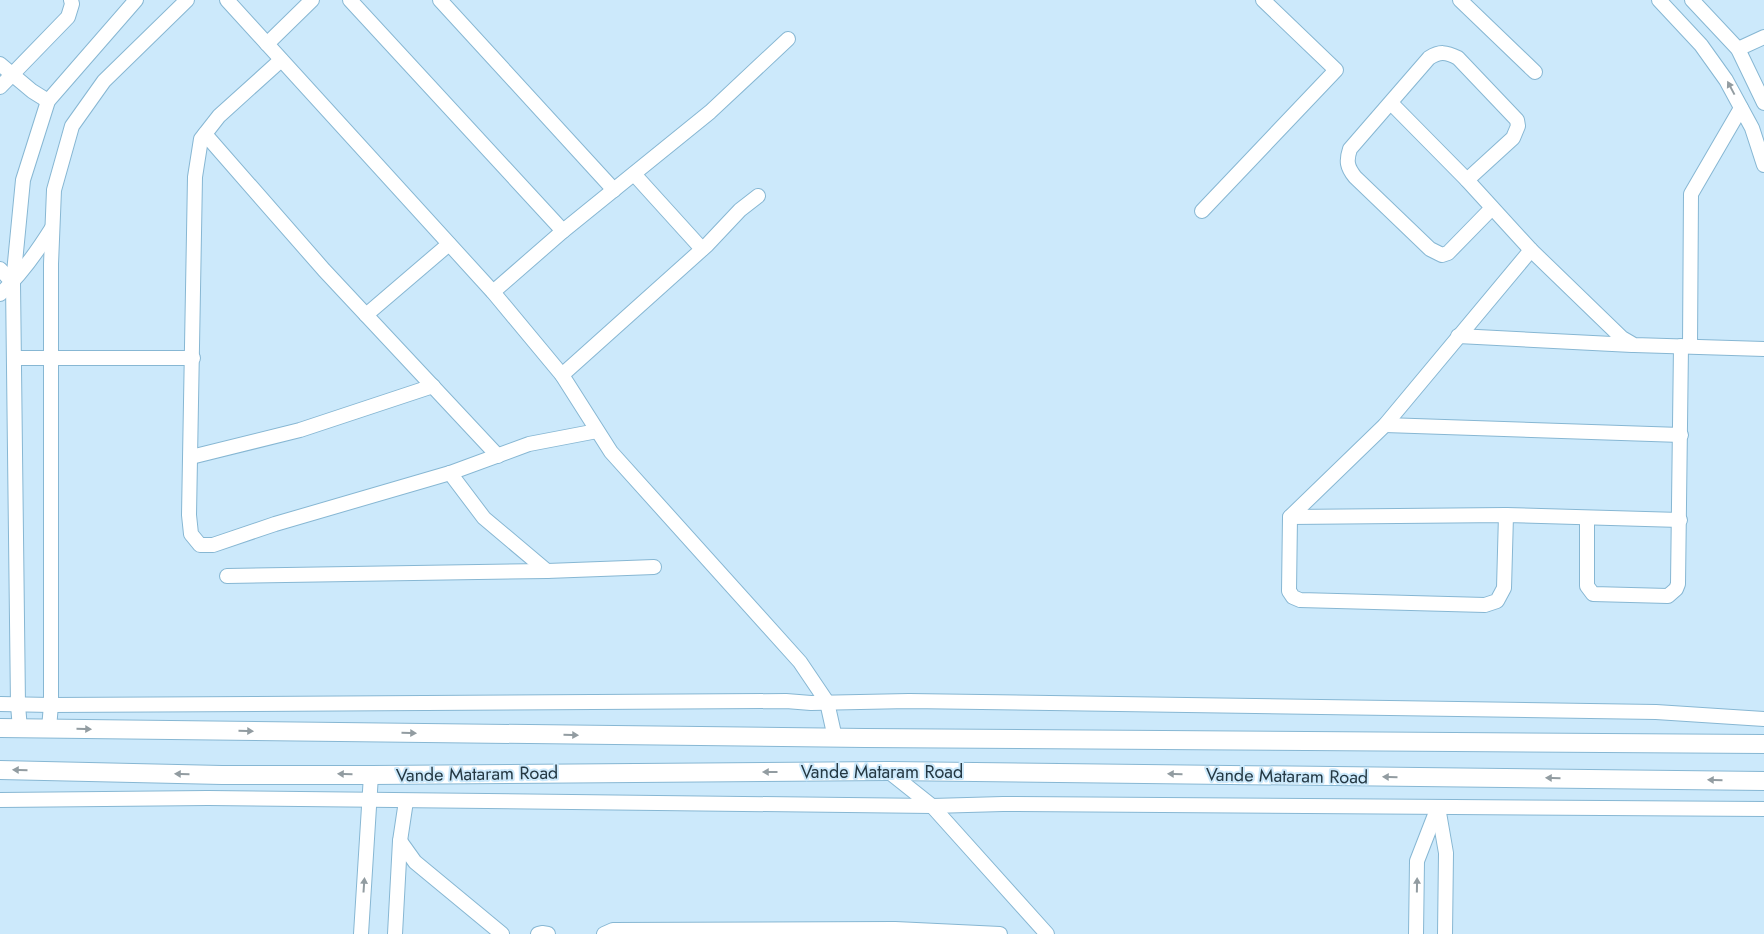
<svg xmlns="http://www.w3.org/2000/svg" width="1764" height="934" viewBox="0 0 1764 934" font-family="Jost,sans-serif">
<style>
.lines{fill:none;stroke-linecap:round;stroke-linejoin:round}
.minor-casing{stroke:#87b7d3;stroke-width:16}
.major-casing{stroke:#87b7d3;stroke-width:20}
.minor{stroke:#fff;stroke-width:14}
.major{stroke:#fff;stroke-width:18}
.oneway{fill:#929ca1}
.labels{text-anchor:middle;stroke-width:4;stroke-linejoin:round;paint-order:stroke}
.street-label{font-size:18px;fill:#243843;stroke:#cce9fb}
</style>
<rect width="100%" height="100%" fill="#cce9fb"/>
<g class="lines">
<g class="minor-casing">
<g id="minor">
<path d="M227,0L493,292L562,375L611,452L800,662L827,702L835,738"/>
<path d="M350,0L563,231"/>
<path d="M440,0L614,190"/>
<path d="M1460,0L1535,72"/>
<path d="M1659,0L1701,45L1726,80L1752,128L1764,165"/>
<path d="M1692,0L1738,49L1764,103"/>
<path d="M267,44L312,0"/>
<path d="M1738,49L1764,37"/>
<path d="M281,60L219,116L201,139L195,177L189,515L191,534L200,545H213L275,524L450,473L529,444L597,431"/>
<path d="M0,64L32,91L48,101"/>
<path d="M0,87L68,17L72,4L71,0"/>
<path d="M1391,103L1467,180L1531,250L1622,338L1634,345L1764,349"/>
<path d="M205,134L324,270L498,456"/>
<path d="M634,174L702,249"/>
<path d="M1467,180L1513,138L1518,126L1517,120L1458,58C1446,52 1440,51 1429,58L1350,149C1346,161 1347,167 1355,177L1430,249L1442,255L1448,253L1492,208"/>
<path d="M1202,211L1336,70L1263,0"/>
<path d="M0,269L13,283"/>
<path d="M493,292L563,231L710,112L788,39"/>
<path d="M0,294C21,275 37,252 52,228"/>
<path d="M366,315L449,244"/>
<path d="M1458,336L1632,345"/>
<path d="M1690,346L1691,194L1741,108"/>
<path d="M14,358H193"/>
<path d="M562,375L707,245L740,210L758,196"/>
<path d="M1385,425L1681,435"/>
<path d="M191,457L300,430L433,386"/>
<path d="M450,473L484,518L547,571"/>
<path d="M1506,515L1504,588L1497,601L1485,605L1300,600L1293,597L1289,591L1290,517L1385,425L1531,250"/>
<path d="M1290,517L1506,515L1680,520"/>
<path d="M1587,518V586L1593,594L1668,596L1676,589L1678,584L1681,346"/>
<path d="M227,576L547,571L654,567"/>
<path d="M0,704L51,705L786,701L811,703L909,701L1656,712L1764,719"/>
<path d="M49,728L51,705V264L54,190L72,126L104,81L187,0"/>
<path d="M20,729L18,705L13,283L23,180L48,101L136,0"/>
<path d="M888,771L932,806L1047,934"/>
<path d="M0,800L208,798L932,806L1003,804L1764,809"/>
<path d="M1438,807L1446,853L1445,934"/>
<path d="M400,841L415,862L502,934"/>
<path d="M361,934L371,775"/>
<path d="M395,934L400,841L406,801"/>
<path d="M538,934L542,933L548,934"/>
<path d="M604,934L613,930L895,929L1000,934"/>
<path d="M1416,934L1417,861L1438,807"/>
</g>
</g>
<g class="major-casing">
<g id="major">
<path d="M0,728L865,738L1764,744"/>
<path d="M0,770L222,775H371L888,771L1764,781"/>
</g>
</g>
<use href="#minor" class="minor"/>
<use href="#major" class="major"/>
</g>
<defs><path id="oneway-solid" d="M-6-.8H1V-3.2L6.5 0L1 3.2V.8H-6Z" transform="scale(1.25)"/></defs>
<g class="oneway">
<use href="#oneway-solid" transform="translate(1731 88) rotate(-118)"/>
<use href="#oneway-solid" transform="translate(84 729) rotate(1)"/>
<use href="#oneway-solid" transform="translate(246 731) rotate(1)"/>
<use href="#oneway-solid" transform="translate(409 733) rotate(1)"/>
<use href="#oneway-solid" transform="translate(571 735) rotate(1)"/>
<use href="#oneway-solid" transform="translate(20 770) rotate(-179)"/>
<use href="#oneway-solid" transform="translate(770 772) rotate(180)"/>
<use href="#oneway-solid" transform="translate(182 774) rotate(-179)"/>
<use href="#oneway-solid" transform="translate(345 774) rotate(-178)"/>
<use href="#oneway-solid" transform="translate(1175 774) rotate(-179)"/>
<use href="#oneway-solid" transform="translate(1390 777) rotate(-179)"/>
<use href="#oneway-solid" transform="translate(1553 778) rotate(-179)"/>
<use href="#oneway-solid" transform="translate(1715 780) rotate(-179)"/>
<use href="#oneway-solid" transform="translate(364 885) rotate(-86)"/>
<use href="#oneway-solid" transform="translate(1417 885) rotate(-89)"/>
</g>
<g class="labels">
<g class="street-label">
<text x="882" y="778">Vande Mataram Road</text>
<text transform="translate(477 774) rotate(-1)" y="6">Vande Mataram Road</text>
<text transform="translate(1287 776) rotate(1)" y="6">Vande Mataram Road</text>
</g>
</g>
</svg>
